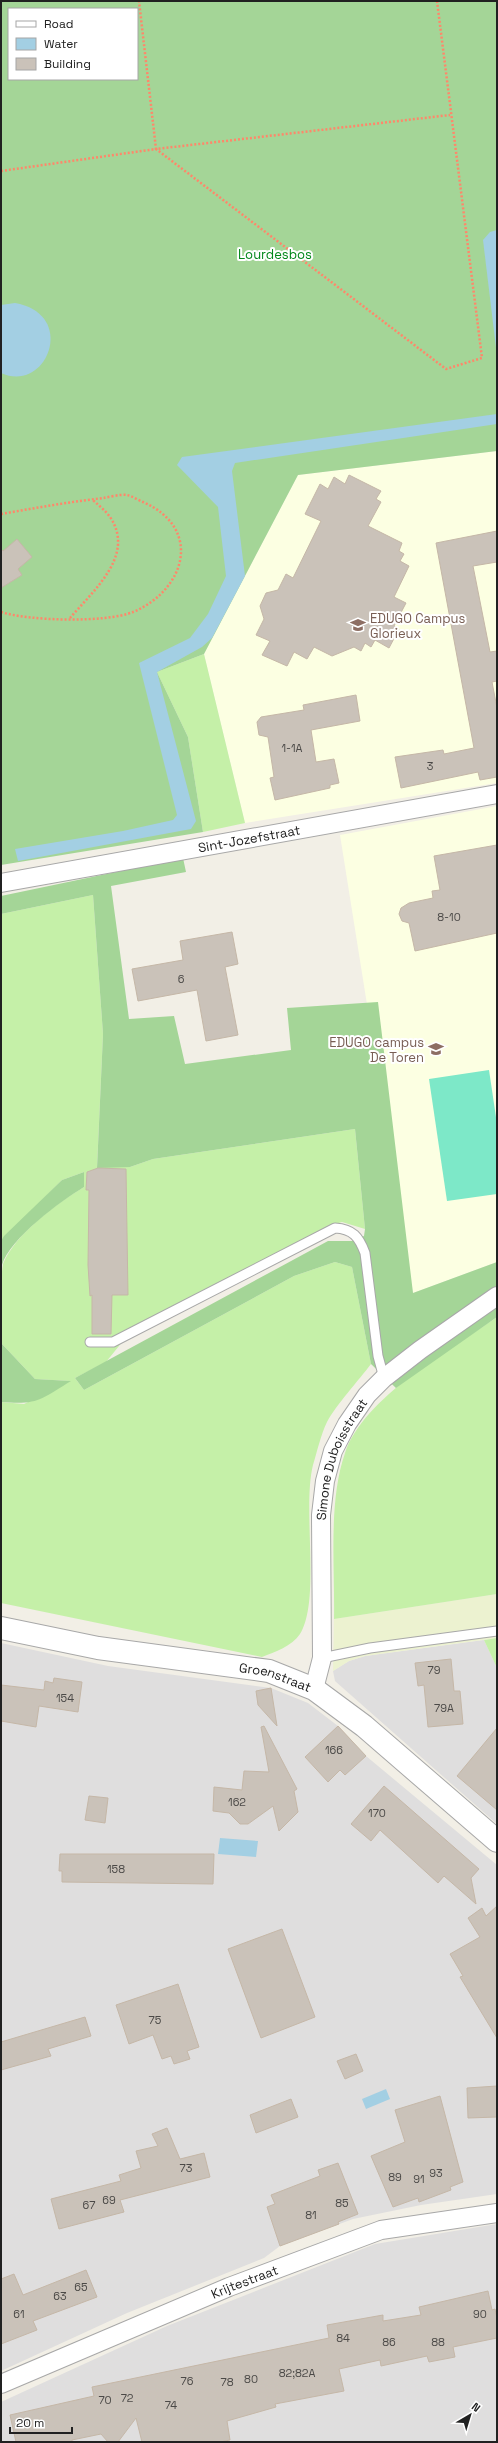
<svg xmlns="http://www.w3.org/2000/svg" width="498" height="2443" viewBox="0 0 498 2443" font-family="'Space Grotesk',sans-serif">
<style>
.residential{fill:#dfdede}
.education{fill:#fcffe2}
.farmland{fill:#ecf2d0}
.grass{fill:#c5f0a8}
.forest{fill:#a4d597;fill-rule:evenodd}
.pitch{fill:#7de8c8}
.water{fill:#a3cfe3}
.building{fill:#cac2b9;stroke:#c5b7a7}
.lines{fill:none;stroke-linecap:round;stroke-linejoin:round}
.service-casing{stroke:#a8a8a8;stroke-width:11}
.minor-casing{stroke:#a8a8a8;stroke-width:20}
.tertiary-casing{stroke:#a8a8a8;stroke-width:24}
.path{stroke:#ff876a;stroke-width:2.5;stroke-dasharray:2 2;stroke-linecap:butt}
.service{stroke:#fff;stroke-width:9}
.minor{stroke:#fff;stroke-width:18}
.tertiary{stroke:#fff;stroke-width:22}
.labels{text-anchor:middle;stroke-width:4;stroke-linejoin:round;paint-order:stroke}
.number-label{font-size:11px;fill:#4b4947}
.park-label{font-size:13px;fill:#028719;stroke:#fff}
.education-label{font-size:13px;fill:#785e54;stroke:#fff;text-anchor:start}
.street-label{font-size:13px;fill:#212121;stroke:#fff}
</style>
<rect width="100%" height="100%" fill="#f2efe6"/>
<g class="residential">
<path d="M484,1640L497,1668V1824L335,1681L333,1671L349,1661L365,1656Z"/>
<path d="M1,1643L108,1666L271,1688L308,1703L338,1726L366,1756L497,1865V2194L421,2205L353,2219L280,2246L264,2258L127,2313L1,2371Z"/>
<path d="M497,2224V2442H1V2402L167,2326L375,2244Z"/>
</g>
<g class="education">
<path d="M497,451V783L245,823L204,654L298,475Z"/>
<path d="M497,806V1262L413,1293L340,835Z"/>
</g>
<path class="farmland" d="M497,1594V1638L365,1656L349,1661L333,1671L334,1619Z"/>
<g class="grass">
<path d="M204,654L245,823L203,832L188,737L157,672Z"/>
<path d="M93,895L103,1034L97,1167H130L153,1159L355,1129L365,1229L342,1222L332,1225L136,1325L106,1362L75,1378L84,1390L294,1276L335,1262L352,1267L371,1364C359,1380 336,1405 327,1422C321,1434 317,1452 313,1465C302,1509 321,1600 300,1634C292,1646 275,1652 262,1657L1,1603V1402L24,1404L70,1381L35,1379L2,1344C1,1328 0,1278 3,1264C15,1234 57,1203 84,1187V1172L62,1180L1,1241V914Z"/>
<path d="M497,1317V1594L334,1619C335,1567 328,1502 345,1453C364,1397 450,1350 497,1317Z"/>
<path d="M497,1638V1668L484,1640Z"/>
</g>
<g class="forest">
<path d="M1,1H497V451L298,475L204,654L157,672L188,737L203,832L1,865ZM9,9H137V79H9Z"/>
<path d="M183,858L186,872L111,886L129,1019L174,1016L185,1064L291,1050L287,1008L378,1002L413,1293L497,1262V1317L396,1388L371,1364L352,1267L335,1262L294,1276L84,1390L75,1378L328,1241H352L364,1236L365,1229L355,1129L153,1159L130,1167L97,1168L103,1034L93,895L1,914V896Z"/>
<path d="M84,1172V1187C61,1201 10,1238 2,1265C1,1270 1,1276 1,1281V1241L4,1236L62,1180Z"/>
<path d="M1,1330L2,1344L35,1379L71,1381C40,1400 38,1405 1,1402Z"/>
</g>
<path class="pitch" d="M489,1070L497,1124V1194L447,1201L429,1079Z"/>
<g class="water">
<path d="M497,230V356L483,240L490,232Z"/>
<path d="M15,303C78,314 47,394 1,373V305Z"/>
<path d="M497,414V424L235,463L232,471L245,576L212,638L202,647L157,672L196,821L191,829L18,861L15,849L123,831L173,820L177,815L139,663L190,638L208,614L226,576L218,507L177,465L182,457Z"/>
<path d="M220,1838L258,1841L256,1857L218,1854Z"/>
<path d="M386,2089L390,2099L366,2109L362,2099Z"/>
</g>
<g class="building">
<path d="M349,475L381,491L376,499L381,502L368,526L402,543L399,551L404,554L400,561L409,566L394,597L406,603L394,626L399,629L389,648L375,640L371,647L365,643L361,651L354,647L332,656L314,647L307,659L294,652L287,666L262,655L270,641L256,635L264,619L260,606L266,593L278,590L286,574L293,578L321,521L305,514L320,484L328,489L334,477L345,484Z"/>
<path d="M497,531V562L473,566L490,652L497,651V681L492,682L497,708V777L480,780L478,772L401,788L395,757L443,750L444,754L474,748L436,543Z"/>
<path d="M17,539L32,557L18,569L22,575L1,588V549L3,551Z"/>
<path d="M356,695L360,721L311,730L316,762L334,759L339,783L330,785V788L275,800L270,778L274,777L268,737L259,735L257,722L261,717L304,710L303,705Z"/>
<path d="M497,845V933L415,951L409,923L402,921L399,914L401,908L409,903L433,898L432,891L440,890L434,856Z"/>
<path d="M232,932L238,964L225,967L238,1035L206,1041L197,990L138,1001L132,969L183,960L180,941Z"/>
<path d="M98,1168L126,1169L128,1295H112L111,1334H92V1295L90,1296L88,1265L89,1190H86L87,1172Z"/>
<path d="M451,1659L454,1691H460L463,1724L428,1727L424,1685L418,1686L415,1663Z"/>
<path d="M54,1678L82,1682L78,1712L39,1706L36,1727L1,1721V1685L44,1690L45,1681L53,1683Z"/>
<path d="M271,1688L277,1726L258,1705L256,1691Z"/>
<path d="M264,1726L297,1789L294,1791L298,1812L279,1831L273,1806L248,1824H240L229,1813L213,1811L214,1787L242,1790L244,1771L269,1772L261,1727Z"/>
<path d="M338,1726L366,1756L345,1775L340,1770L328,1782L305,1757Z"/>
<path d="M497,1728V1810L457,1776Z"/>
<path d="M384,1786L479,1869L471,1878L476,1904L444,1876L438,1883L380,1830L371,1841L351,1824Z"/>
<path d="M89,1796L108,1798L105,1823L85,1820Z"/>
<path d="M60,1854H214L213,1884L62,1882V1871H59Z"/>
<path d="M497,1906V2038L460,1977L463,1976L450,1954L480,1937L468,1918L482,1908L486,1916Z"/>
<path d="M282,1929L315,2017L261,2038L228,1949Z"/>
<path d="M178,1984L199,2047L187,2051L190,2059L174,2064L171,2056L162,2059L153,2035L129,2044L116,2005Z"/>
<path d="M85,2017L91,2036L48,2049L51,2056L1,2070V2042Z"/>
<path d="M356,2054L363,2071L345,2079L337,2061Z"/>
<path d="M497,2086V2117L468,2118L467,2088Z"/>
<path d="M440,2096L463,2182L450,2187L451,2190L419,2202L418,2198L393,2207L371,2156L405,2142L395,2110Z"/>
<path d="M291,2099L298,2117L256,2133L250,2115Z"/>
<path d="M167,2128L180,2159L204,2153L210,2177L120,2200L124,2212L59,2229L51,2199L121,2181L119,2175L141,2168L136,2151L158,2146L152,2134Z"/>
<path d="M338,2163L358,2214L338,2222L339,2224L280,2246L267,2207L275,2204L271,2195L320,2176L318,2170Z"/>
<path d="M86,2270L97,2297L33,2321L37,2330L1,2344V2279L14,2274L23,2295Z"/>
<path d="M488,2291L492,2310L495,2309L497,2318V2338L453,2347L455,2357L429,2362L427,2356L381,2366L380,2360L339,2369L344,2391L275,2404L276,2407L227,2421L230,2440L220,2442H142L136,2418L118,2442H108L101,2434L72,2440V2442H16L10,2415L94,2396L92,2387L329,2338L327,2325L383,2315V2321L421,2315L419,2307Z"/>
</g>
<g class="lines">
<g class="service-casing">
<g id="service">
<path d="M90,1342H113L335,1228C353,1229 359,1237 365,1253L378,1356L384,1378"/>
<path d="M322,1658L370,1648L497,1631"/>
</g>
</g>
<g class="minor-casing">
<g id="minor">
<path id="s1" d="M1,883L497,794"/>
<path id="s2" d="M314,1689L322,1658L321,1515L325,1481L333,1451L347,1424L367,1395L384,1378L420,1350L497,1296"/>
<path id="s3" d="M1,2384L229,2287L381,2230L497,2213"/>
</g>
</g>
<g class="tertiary-casing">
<g id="tertiary">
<path id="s4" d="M1,1628L98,1648L269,1671L314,1689L364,1726L497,1841"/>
</g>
</g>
<g class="path">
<path d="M437,1L482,358L446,369L156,149L450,115"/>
<path d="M1,171L156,149L139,1"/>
<path d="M1,514C35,508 69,502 103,498C110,497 120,494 127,495C132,496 138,500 143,502C203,528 186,590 133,612C106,623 29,621 1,612"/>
<path d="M70,618C93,591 136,555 110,517C105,510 98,505 92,499"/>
</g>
<use href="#service" class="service"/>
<use href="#minor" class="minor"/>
<use href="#tertiary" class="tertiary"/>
</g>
<defs>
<g id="school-bare" transform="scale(1.2)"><path d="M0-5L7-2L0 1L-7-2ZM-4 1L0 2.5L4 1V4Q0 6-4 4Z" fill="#8d6e63" stroke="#fff" stroke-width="2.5" paint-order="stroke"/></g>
</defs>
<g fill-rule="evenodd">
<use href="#school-bare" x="358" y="625"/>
<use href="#school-bare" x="436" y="1049"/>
</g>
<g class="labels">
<g class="number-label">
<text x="292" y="752">1-1A</text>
<text x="430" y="770">3</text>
<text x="449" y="921">8-10</text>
<text x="181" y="983">6</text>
<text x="434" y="1674">79</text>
<text x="65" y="1702">154</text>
<text x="444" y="1712">79A</text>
<text x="334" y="1754">166</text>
<text x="237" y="1806">162</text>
<text x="377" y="1817">170</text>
<text x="116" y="1873">158</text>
<text x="155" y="2024">75</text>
<text x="186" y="2172">73</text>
<text x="436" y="2177">93</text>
<text x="395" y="2181">89</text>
<text x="419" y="2183">91</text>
<text x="109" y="2204">69</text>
<text x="342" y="2207">85</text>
<text x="89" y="2209">67</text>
<text x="311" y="2219">81</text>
<text x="81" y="2291">65</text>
<text x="60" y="2300">63</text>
<text x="19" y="2318">61</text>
<text x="480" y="2318">90</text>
<text x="343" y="2342">84</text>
<text x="389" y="2346">86</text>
<text x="438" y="2346">88</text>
<text x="297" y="2377">82;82A</text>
<text x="251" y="2383">80</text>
<text x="187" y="2385">76</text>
<text x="227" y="2386">78</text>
<text x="127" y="2402">72</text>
<text x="105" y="2404">70</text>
<text x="171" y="2409">74</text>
</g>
<g class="park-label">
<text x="275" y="259">Lourdesbos</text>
</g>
<g class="education-label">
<text x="370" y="623">EDUGO Campus<tspan x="370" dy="15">Glorieux</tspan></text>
<text x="424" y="1047" text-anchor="end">EDUGO campus<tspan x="424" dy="15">De Toren</tspan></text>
</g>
<g class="street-label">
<text dy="5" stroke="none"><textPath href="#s1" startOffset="252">Sint-Jozefstraat</textPath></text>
<text dy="5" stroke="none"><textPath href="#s2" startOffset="235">Simone Duboisstraat</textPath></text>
<text dy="5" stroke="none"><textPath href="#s4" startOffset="279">Groenstraat</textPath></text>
<text dy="5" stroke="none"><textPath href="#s3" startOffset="264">Krijtestraat</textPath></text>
</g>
</g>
<rect width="498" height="2443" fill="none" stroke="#212121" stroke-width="4"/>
<rect x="8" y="8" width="130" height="72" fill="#ffffff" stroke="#a6a6a6"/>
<rect x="16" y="21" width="20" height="6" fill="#ffffff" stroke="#a6a6a6"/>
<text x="44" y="28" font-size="12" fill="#212121">Road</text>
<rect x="16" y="38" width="20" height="12" fill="#a3cfe3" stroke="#a6a6a6"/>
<text x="44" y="48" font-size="12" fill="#212121">Water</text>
<rect x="16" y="58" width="20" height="12" fill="#cac2b9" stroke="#a6a6a6"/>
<text x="44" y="68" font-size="12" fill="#212121">Building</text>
<g transform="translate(470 2415) rotate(38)" stroke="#ffffff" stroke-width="3" paint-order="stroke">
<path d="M0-3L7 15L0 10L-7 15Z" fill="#212121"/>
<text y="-6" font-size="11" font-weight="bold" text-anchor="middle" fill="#212121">N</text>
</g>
<path d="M10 2427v6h62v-6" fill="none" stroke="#212121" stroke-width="2"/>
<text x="16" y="2427" font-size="12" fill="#212121" stroke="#ffffff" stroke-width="3" paint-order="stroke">20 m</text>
</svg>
